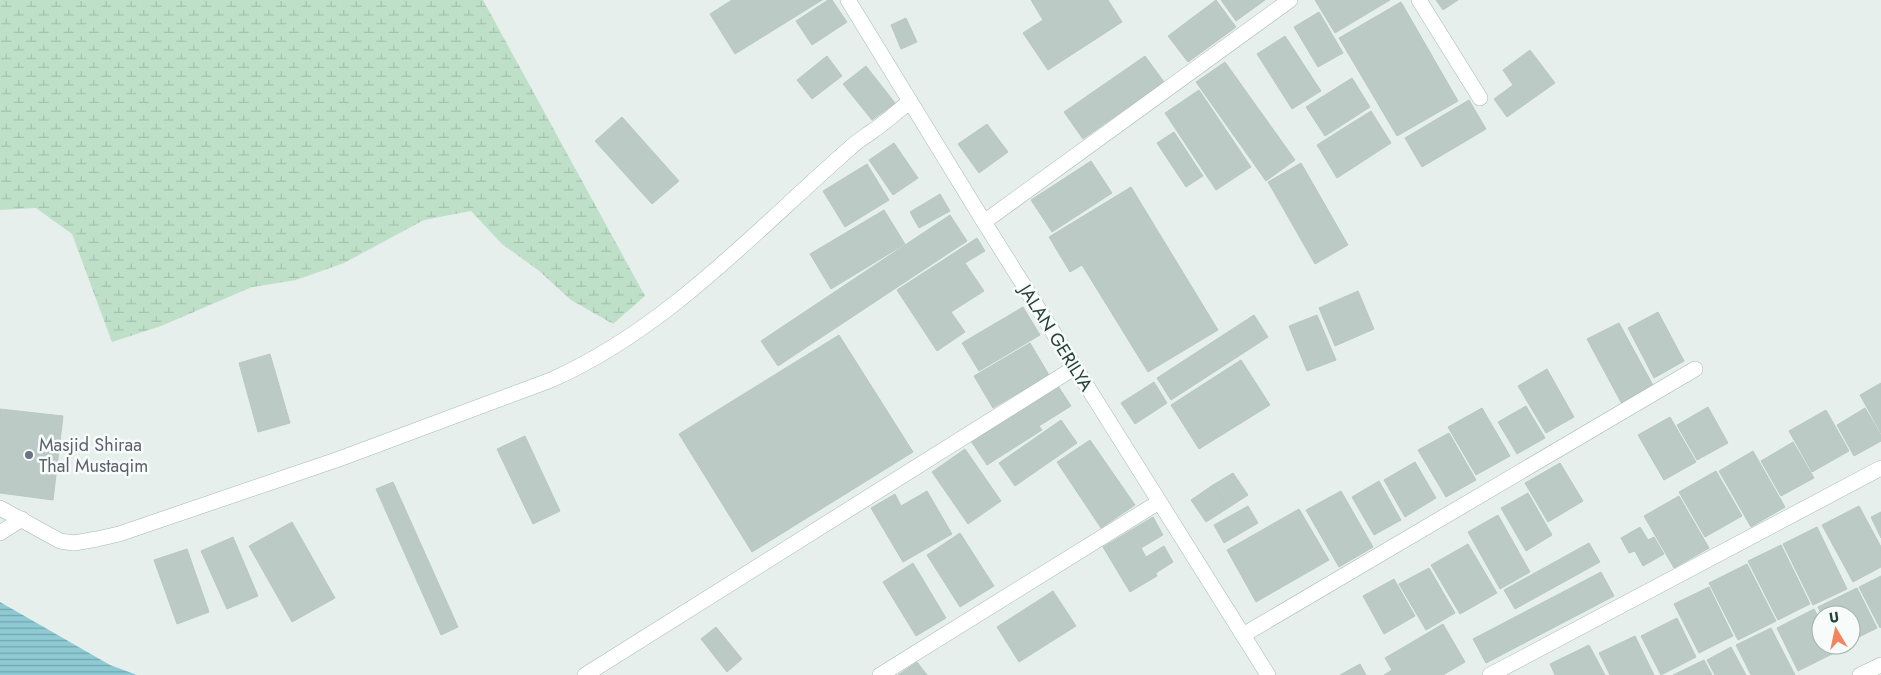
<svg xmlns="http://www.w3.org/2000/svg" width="1881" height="675" viewBox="0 0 1881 675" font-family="Jost,sans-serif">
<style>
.wetland{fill:url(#wetland-marsh)}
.water{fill:url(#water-rules)}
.building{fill:#bbcac4;stroke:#b8c9c2}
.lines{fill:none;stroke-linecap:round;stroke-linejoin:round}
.street-casing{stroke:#a8b8b2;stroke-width:16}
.secondary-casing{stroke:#a4bbb3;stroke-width:16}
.street{stroke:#fff;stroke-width:15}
.secondary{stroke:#fff;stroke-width:15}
.worship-dot{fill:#6b7280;stroke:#f7fbf9;stroke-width:2}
.labels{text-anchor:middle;stroke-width:5;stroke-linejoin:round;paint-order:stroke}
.street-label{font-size:18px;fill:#24423a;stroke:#f7fbf9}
.worship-label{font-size:18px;fill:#5b616d;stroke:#f7fbf9;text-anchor:start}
</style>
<defs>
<pattern id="wetland-marsh" width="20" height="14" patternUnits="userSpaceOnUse" patternTransform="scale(1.25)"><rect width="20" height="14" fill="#bfe0c8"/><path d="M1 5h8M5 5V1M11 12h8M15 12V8" fill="none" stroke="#a4c1ad"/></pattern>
<pattern id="water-rules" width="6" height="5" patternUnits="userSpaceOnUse" patternTransform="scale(1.25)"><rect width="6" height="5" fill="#8ec9d4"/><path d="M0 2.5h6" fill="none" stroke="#74a5ad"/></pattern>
</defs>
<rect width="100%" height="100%" fill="#e6efeb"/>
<path class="wetland" d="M0,0H483L645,296L613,324L571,300L538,270L502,244L471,211L424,220L344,263L296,280L252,287L161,326L112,342L72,234L36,208L0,210Z"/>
<path class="water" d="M0,602L110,665L137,675H0Z"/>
<g class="building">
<path d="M732,0H822L735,54L710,14Z"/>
<path d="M828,0H832L847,22L812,45L796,21Z"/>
<path d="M1031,0H1108L1122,22L1048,70L1023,33L1043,20Z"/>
<path d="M1216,0L1236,27L1188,62L1168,36Z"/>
<path d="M1221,0H1265L1236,21Z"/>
<path d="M1315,0H1390L1335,33Z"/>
<path d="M1436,0H1458L1443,10Z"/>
<path d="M1401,2L1458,101L1397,136L1339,38Z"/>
<path d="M1319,12L1343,53L1318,67L1294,27Z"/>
<path d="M906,18L917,42L901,49L891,25Z"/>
<path d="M1285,36L1321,91L1292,109L1257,54Z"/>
<path d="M1530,50L1555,83L1507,117L1494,99L1513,85L1503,70Z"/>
<path d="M827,56L842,76L812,99L797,80Z"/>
<path d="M1145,56L1164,82L1083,139L1064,112Z"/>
<path d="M1225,62L1295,160L1266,181L1196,82Z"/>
<path d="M866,66L895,103L872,120L843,84Z"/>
<path d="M1352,78L1370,107L1325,136L1306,107Z"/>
<path d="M1199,90L1251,167L1216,190L1165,113Z"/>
<path d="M1469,100L1486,129L1422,167L1405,138Z"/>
<path d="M1371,111L1391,143L1337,178L1317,145Z"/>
<path d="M622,117L679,181L652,204L595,141Z"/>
<path d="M987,124L1008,152L979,173L958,144Z"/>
<path d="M1174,132L1203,176L1186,187L1157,143Z"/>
<path d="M894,143L918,178L893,195L869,160Z"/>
<path d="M1091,161L1112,193L1052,232L1031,200Z"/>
<path d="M1301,163L1348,245L1315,264L1268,182Z"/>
<path d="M867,164L889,200L845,227L823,191Z"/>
<path d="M1131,187L1218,330L1148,372L1082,265L1070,272L1049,237Z"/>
<path d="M940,194L950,211L919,228L910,212Z"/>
<path d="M884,210L905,244L831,289L810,254Z"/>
<path d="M950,215L967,241L778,366L761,341Z"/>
<path d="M977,238L985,251L965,263L984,291L951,312L965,332L937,351L897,290Z"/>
<path d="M1358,291L1374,329L1335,346L1319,308Z"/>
<path d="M1023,307L1040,335L979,371L962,343Z"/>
<path d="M1658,312L1684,361L1654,378L1628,328Z"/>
<path d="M1254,315L1268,337L1171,400L1157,378Z"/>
<path d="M1317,315L1336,360L1307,371L1289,326Z"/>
<path d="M1619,323L1654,387L1622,404L1587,339Z"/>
<path d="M839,335L913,452L752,552L679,434Z"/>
<path d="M1030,343L1049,375L993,408L974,376Z"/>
<path d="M270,354L290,423L258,432L239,363Z"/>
<path d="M1241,360L1270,405L1199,449L1171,405Z"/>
<path d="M1547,369L1574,417L1546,433L1518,386Z"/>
<path d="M1154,382L1167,403L1135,424L1121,403Z"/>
<path d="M1881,383V433L1860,395Z"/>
<path d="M1058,386L1071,406L1039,426L1042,430L987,465L971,441Z"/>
<path d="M1526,406L1545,438L1517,454L1498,422Z"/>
<path d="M1708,407L1728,443L1697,460L1677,425Z"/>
<path d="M1482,408L1510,456L1476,475L1448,427Z"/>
<path d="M1865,408L1881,435V441L1854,456L1837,425Z"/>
<path d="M0,409L63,416L53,500L0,493Z"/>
<path d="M1826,410L1849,451L1812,472L1789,431Z"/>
<path d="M1670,417L1696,462L1664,480L1638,435Z"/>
<path d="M1061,420L1077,443L1015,486L999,463Z"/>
<path d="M1449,433L1476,480L1446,497L1418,450Z"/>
<path d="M525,436L560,511L533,524L497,449Z"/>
<path d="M1090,440L1135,505L1101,528L1057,462Z"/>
<path d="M1793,442L1814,478L1781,496L1761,461Z"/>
<path d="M965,449L1001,501L968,524L932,472Z"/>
<path d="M1753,451L1785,507L1751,527L1719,471Z"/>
<path d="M1415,462L1436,498L1405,517L1384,480Z"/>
<path d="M1560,463L1583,501L1548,522L1525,483Z"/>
<path d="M1716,471L1742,516L1705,537L1679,492Z"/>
<path d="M1233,473L1248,495L1228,508L1213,485Z"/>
<path d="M1379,481L1401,520L1374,535L1352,497Z"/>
<path d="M393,482L458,627L441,635L376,489Z"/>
<path d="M1213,485L1228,508L1206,522L1191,500Z"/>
<path d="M927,491L952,534L903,562L871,508L895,494L901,506Z"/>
<path d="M1341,491L1373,547L1339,567L1306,510Z"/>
<path d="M1528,493L1552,535L1526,551L1501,508Z"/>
<path d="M1679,496L1709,548L1674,568L1644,516Z"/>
<path d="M1248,506L1258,523L1224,543L1214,525Z"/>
<path d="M1859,506L1881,547V567L1853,582L1822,525Z"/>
<path d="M1299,509L1329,560L1256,602L1227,550Z"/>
<path d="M1881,512V538L1871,517Z"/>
<path d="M1498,515L1530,572L1500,589L1468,532Z"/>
<path d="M1153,517L1163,535L1141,548L1146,557L1164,546L1173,562L1156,573L1157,576L1130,592L1103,547Z"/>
<path d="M292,522L335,598L292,622L249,546Z"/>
<path d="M1640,527L1648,540L1654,537L1664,554L1643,566L1635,551L1629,553L1621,538Z"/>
<path d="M1817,527L1847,589L1813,605L1783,544Z"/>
<path d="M960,533L994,586L960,607L927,555Z"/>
<path d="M233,537L258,596L227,609L201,551Z"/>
<path d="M1589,543L1600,562L1515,609L1504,590Z"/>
<path d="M1468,544L1497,593L1460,614L1431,565Z"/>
<path d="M1781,545L1810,604L1778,620L1748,561Z"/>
<path d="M187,549L209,612L177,624L154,560Z"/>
<path d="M913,563L946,618L916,636L883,582Z"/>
<path d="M1747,564L1776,621L1738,640L1709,583Z"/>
<path d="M1429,568L1455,613L1426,630L1399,584Z"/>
<path d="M1601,572L1614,596L1486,663L1473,639Z"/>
<path d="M1881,576V627L1880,628L1859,587Z"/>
<path d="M1394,579L1415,616L1384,634L1363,596Z"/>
<path d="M1709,587L1733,636L1699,653L1674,604Z"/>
<path d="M1857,588L1877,628L1851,641V615H1822L1818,607Z"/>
<path d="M1053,591L1076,626L1019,662L997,627Z"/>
<path d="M1814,609L1821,622V645H1832L1836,652L1798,671L1777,628Z"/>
<path d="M1677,618L1696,657L1661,675L1641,636Z"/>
<path d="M1443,624L1465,662L1443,675H1384L1392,670L1385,658Z"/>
<path d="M716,627L742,659L727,672L701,639Z"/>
<path d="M1771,628L1795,675H1751L1736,645Z"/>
<path d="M1635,636L1654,675H1610L1599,653Z"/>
<path d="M1589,645L1605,675H1555L1550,664Z"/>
<path d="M1731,647L1746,675H1715L1707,660Z"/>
<path d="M1704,660L1712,675H1673Z"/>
<path d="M917,662L927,675H898Z"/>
<path d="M1360,664L1366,675H1340Z"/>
</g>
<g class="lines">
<g class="street-casing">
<g id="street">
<path d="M1419,0L1480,98"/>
<path d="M984,222L1290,0"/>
<path d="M0,508L60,541L74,543L97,539L119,534L339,459L551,380C668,328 755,231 850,148C857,141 866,136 874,130C887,121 898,111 910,101"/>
<path d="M0,533L22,519"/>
<path d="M1243,635L1695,369"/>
<path d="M585,675L1074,368"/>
<path d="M880,675L1159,502"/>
<path d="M1490,675L1881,468"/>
<path d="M1860,675L1881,665"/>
</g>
</g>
<g class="secondary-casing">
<path id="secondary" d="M848,0L984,222L1268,675"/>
</g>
<use href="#street" class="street"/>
<use href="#secondary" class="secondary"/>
</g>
<circle class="worship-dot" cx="29" cy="455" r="5"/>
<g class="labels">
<g class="street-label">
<text transform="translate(1056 338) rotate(58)" y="6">JALAN GERILYA</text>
</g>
<g class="worship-label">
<text x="39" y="451">Masjid Shiraa<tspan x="39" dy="21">Thal Mustaqim</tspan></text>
</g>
</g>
<g transform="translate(1836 630) rotate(351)"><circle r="24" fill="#f7fbf9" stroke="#a3b1ad"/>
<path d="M0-4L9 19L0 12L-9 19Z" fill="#f4845f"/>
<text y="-8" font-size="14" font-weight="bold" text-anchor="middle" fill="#24423a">U</text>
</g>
</svg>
